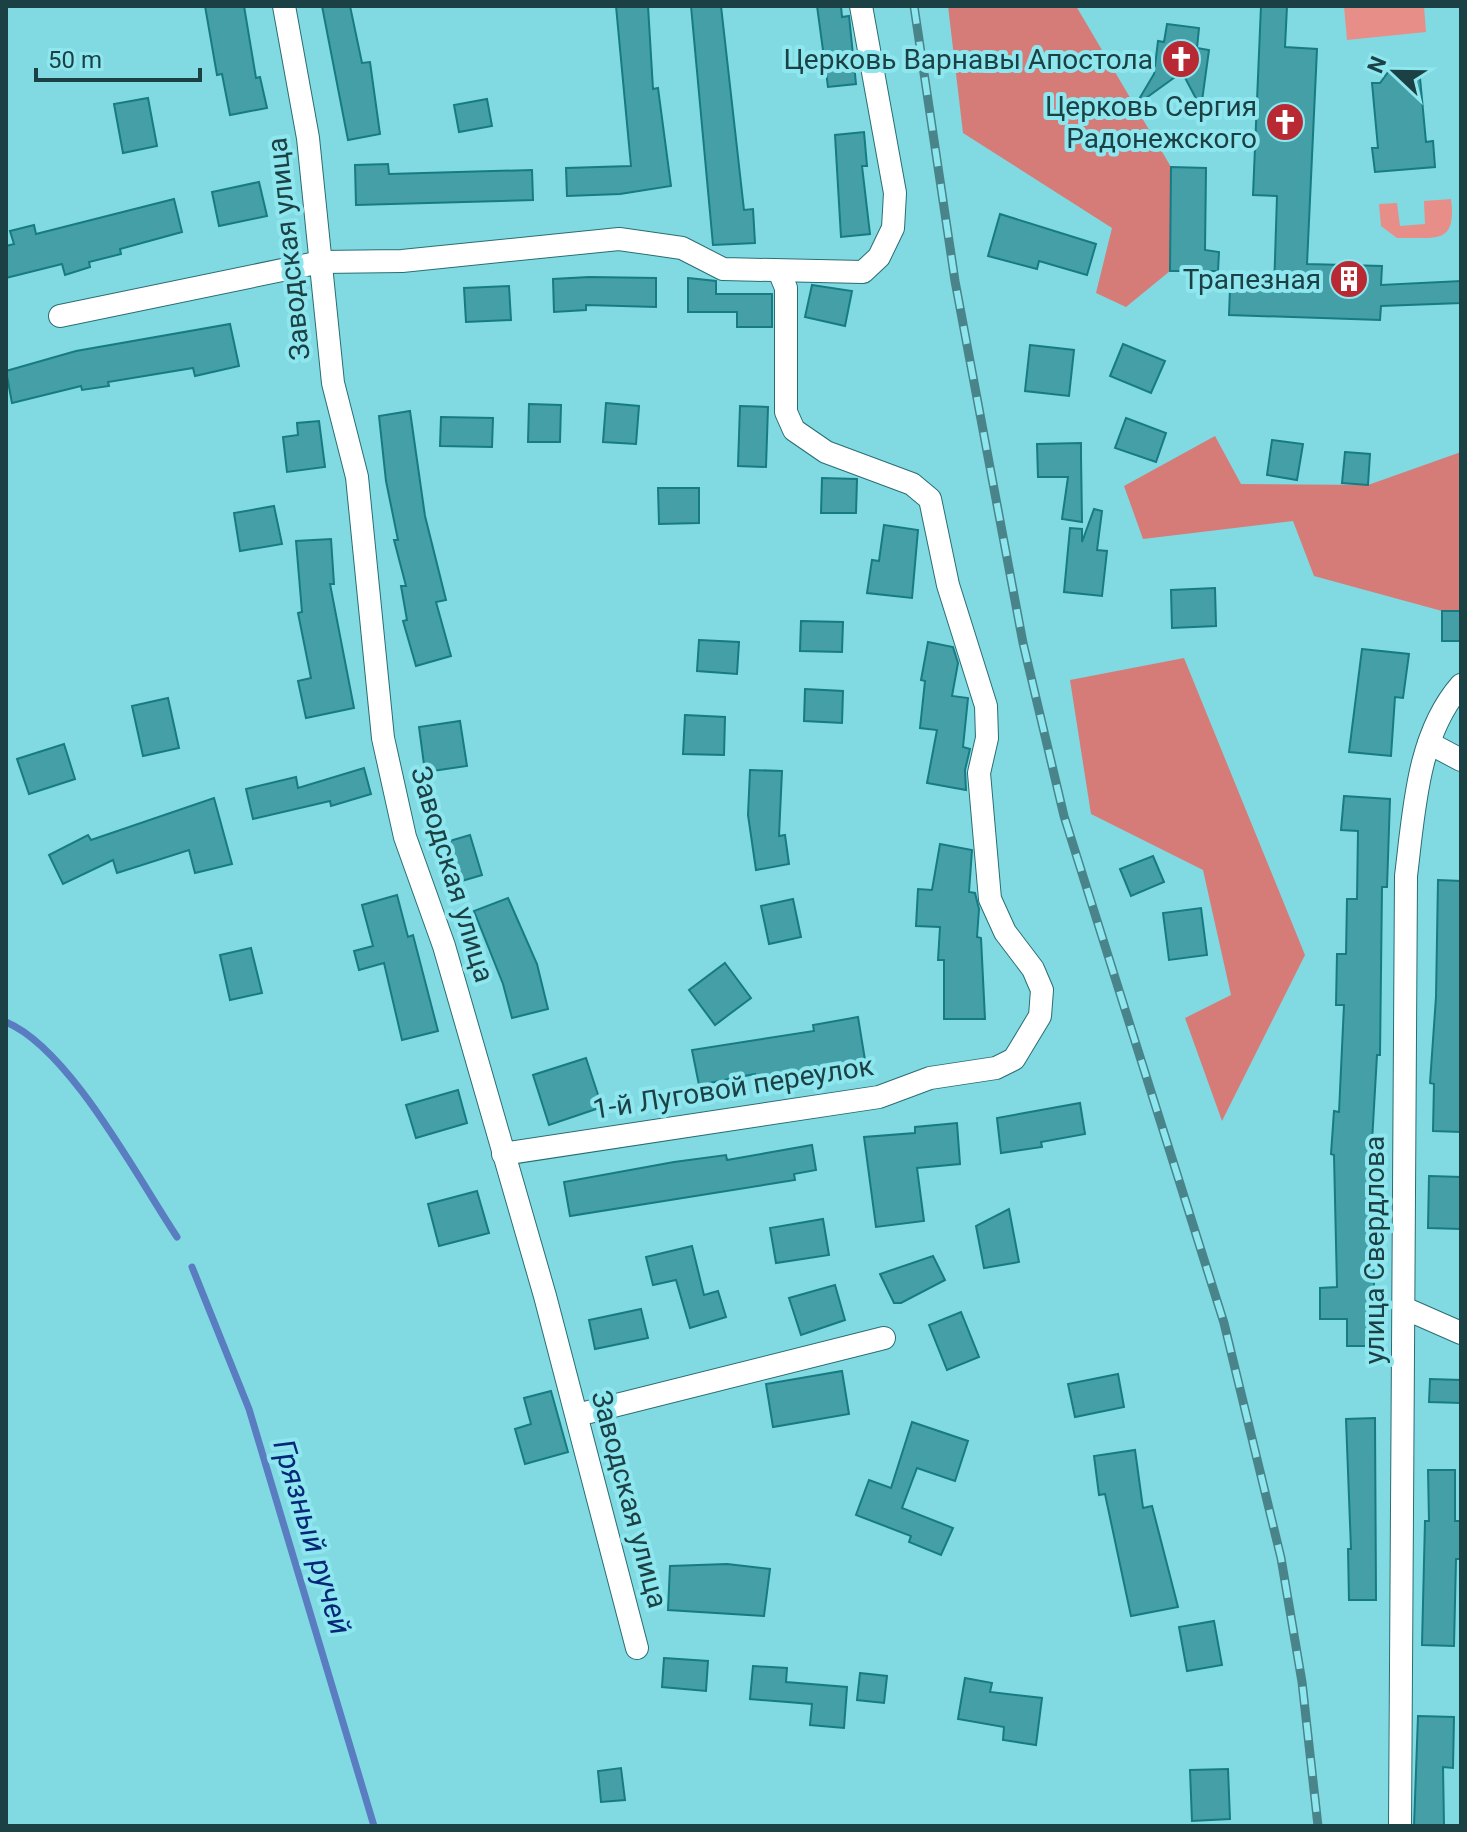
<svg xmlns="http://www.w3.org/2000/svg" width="1467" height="1832" viewBox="0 0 1467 1832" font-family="Roboto,sans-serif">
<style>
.green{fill:#e88e89}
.forest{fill:#d67c78}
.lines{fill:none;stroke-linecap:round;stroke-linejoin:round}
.stream{stroke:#5a7dc1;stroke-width:7}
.building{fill:#459fa7;stroke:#167b83;stroke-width:2}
.minor-casing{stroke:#296e74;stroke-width:24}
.minor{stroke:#fff;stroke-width:22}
.rail-casing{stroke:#488489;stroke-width:9}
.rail{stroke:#8ee6ee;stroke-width:6;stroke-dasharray:18;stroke-linecap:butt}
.labels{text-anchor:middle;stroke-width:8;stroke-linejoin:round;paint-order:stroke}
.poi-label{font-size:28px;fill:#1b4144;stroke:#8ee6ee;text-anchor:end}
.street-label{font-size:28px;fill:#1b4144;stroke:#8ee6ee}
.water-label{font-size:30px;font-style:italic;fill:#052778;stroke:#8ee6ee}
</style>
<rect width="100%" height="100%" fill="#81d9e1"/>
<g class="green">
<path d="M1344,6H1424L1426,32L1347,40Z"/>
<path d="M1451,199C1457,246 1435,237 1397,238L1381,226L1379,204L1397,203L1400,226L1425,224L1424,201Z"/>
</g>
<g class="forest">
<path d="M948,6H1076L1171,167L1170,271L1126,307L1096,293L1112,228L963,133Z"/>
<path d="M1215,436L1241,484L1368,485L1461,452V611H1442L1314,576L1293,521L1143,539L1124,486Z"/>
<path d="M1184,658L1305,955L1222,1121L1185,1018L1231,995L1203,870L1091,814L1070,680Z"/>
</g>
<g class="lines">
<g class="stream">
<path d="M6,1022C70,1049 137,1177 177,1237"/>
<path d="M192,1267L249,1409L374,1826"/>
</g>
</g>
<g class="building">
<path d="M205,6H244L256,78L260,77L267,108L230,115L222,74L217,75Z"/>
<path d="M322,6H350L362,63L370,62L380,134L348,140Z"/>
<path d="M616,6H648L653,89L658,88L671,186L620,194L567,196L566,168L631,166Z"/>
<path d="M691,6H721L744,210L753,209L755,243L713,245Z"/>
<path d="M817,6H841L842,17L849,16L856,84L828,87Z"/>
<path d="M1261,6H1287L1285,47L1317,49L1307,264L1382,266L1381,285L1461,281V303L1381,306L1380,320L1229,315L1230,289L1274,290L1277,196L1253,195Z"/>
<path d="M1167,24L1199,28L1197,48L1209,50L1201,108L1182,72L1135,106L1154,74L1158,41L1164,42Z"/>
<path d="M1399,70L1410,79L1420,78L1426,142L1433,141L1435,167L1375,172L1372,148H1378L1372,83H1380L1389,71Z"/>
<path d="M148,98L157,146L123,153L114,104Z"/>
<path d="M487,99L492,126L459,132L454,105Z"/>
<path d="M864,132L867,166H862L870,234L841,237L835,135Z"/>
<path d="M388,164L389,174L532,170L533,200L356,205L355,165Z"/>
<path d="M1171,167L1206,168L1205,250L1219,252L1218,271H1170Z"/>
<path d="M259,182L267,216L219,226L212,192Z"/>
<path d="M174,199L182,232L120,249L121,254L89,262L90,267L65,275L62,264L6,278V246L14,244L10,231L34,225L36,234Z"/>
<path d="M1000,214L1096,244L1087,275L1039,261L1037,269L988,256Z"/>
<path d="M589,277L656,278V307L586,305V310L554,312L553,279Z"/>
<path d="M688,278L716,281V294H772V327H737V312H688Z"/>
<path d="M812,285L852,291L845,326L805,317Z"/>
<path d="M509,286L511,320L466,322L464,288Z"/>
<path d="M230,324L239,366L195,376L193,368L108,382L109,386L82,390L81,386L12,403L6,371L76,351Z"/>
<path d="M1123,344L1165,361L1151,393L1110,376Z"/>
<path d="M1030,345L1074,350L1069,396L1025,391Z"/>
<path d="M606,403L639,406L636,444L603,442Z"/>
<path d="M529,404L561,405L560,442H528Z"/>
<path d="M740,406L768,407L766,467L738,466Z"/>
<path d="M410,411L425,516L446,600L436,602L451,656L416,666L403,621L407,620L401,586H406L394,540H398L386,481L379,416Z"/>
<path d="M441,417L493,418L492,447L440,446Z"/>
<path d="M1126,418L1166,433L1156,462L1115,448Z"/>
<path d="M319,421L325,467L287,472L283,437L298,435L297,423Z"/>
<path d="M1272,440L1303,444L1297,480L1267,475Z"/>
<path d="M1081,443V457L1082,522L1062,519L1068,477H1038L1037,444Z"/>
<path d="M1345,452L1370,454L1368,485L1342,483Z"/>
<path d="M822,478L857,479L856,513H821Z"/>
<path d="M658,488H699V523L659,524Z"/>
<path d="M274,506L282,544L240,551L234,513Z"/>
<path d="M1094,509L1102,511L1097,550L1107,551L1102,596L1064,592L1070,528L1082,529V542Z"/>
<path d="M884,525L918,530L912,598L867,593L872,560L879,561Z"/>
<path d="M331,539L334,584H330L354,708L306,718L298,681L311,678L298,613L302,612L296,541Z"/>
<path d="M1215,588L1216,626L1172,628L1171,590Z"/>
<rect x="1442" y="611" width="19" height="30"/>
<path d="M801,621L843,622L842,652L800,651Z"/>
<path d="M699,640L739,642L737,674L697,671Z"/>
<path d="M928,642L953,647L958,663L952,696L968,698L963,747L970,749L965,770L966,790L927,783L937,730L920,728L925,681L921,680Z"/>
<path d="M1362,649L1409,654L1403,698L1395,697L1391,756L1349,752Z"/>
<path d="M805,689L843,691L842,723L804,721Z"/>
<path d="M168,698L179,748L143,756L132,706Z"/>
<path d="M685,715L725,717L724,755L683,754Z"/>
<path d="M460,721L467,766L425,772L419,727Z"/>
<path d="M64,744L75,779L29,794L17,759Z"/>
<path d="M364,768L371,794L331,806L330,801L253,819L246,789L296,777L298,788Z"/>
<path d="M750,770L782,771L779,836L785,835L789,864L756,870L748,815Z"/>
<path d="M1344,796L1390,799L1387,887H1382L1380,1055H1377L1368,1211H1372L1374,1287H1378V1346H1347V1319H1320V1288L1337,1287L1334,1155L1331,1154L1334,1111L1339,1112L1344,1005H1336L1337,954H1346L1347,899H1357L1358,831L1341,830Z"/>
<path d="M214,798L232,864L195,873L189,850L117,873L113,860L63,884L49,855L88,835L91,840Z"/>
<path d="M470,835L482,875L455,883L443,843Z"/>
<path d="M940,844L972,850L969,892L975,893L979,909L977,937L981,938L985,1019H944V960H938L940,927L916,926L918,889L932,890Z"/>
<path d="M1153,856L1164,882L1131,896L1120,869Z"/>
<path d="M1438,880L1461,881V1132L1433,1131L1434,1084L1430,1083L1436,997Z"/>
<path d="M397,895L408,937L413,935L438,1031L402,1040L384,963L359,970L354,951L373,946L362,905Z"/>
<path d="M508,898L537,964L548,1009L512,1018L503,984L474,911Z"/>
<path d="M793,899L801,937L769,944L761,906Z"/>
<path d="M1201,908L1207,955L1169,960L1163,913Z"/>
<path d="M251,948L262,993L230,1000L220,955Z"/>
<path d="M725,963L751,998L715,1025L689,990Z"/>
<path d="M858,1017L865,1060L756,1080L755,1074L699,1085L692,1050L814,1031L813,1025Z"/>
<path d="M586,1058L602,1107L549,1125L533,1075Z"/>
<path d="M458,1090L467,1123L416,1138L406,1105Z"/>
<path d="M1080,1103L1085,1134L1041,1142L1042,1147L1001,1153L997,1118Z"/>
<path d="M957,1123L960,1164L917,1168L924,1221L876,1227L864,1137L915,1133V1127Z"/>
<path d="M812,1145L816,1170L794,1174L795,1180L570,1216L564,1182L674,1162L726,1155L727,1160Z"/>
<path d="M1429,1176L1461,1177V1229L1428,1228Z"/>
<path d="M477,1191L489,1233L439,1246L428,1204Z"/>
<path d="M1009,1209L1019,1262L984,1268L976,1226Z"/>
<path d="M823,1219L829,1255L776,1263L770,1228Z"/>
<path d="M692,1246L704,1295L718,1291L726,1317L690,1328L676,1280L653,1285L646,1257Z"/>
<path d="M933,1256L945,1280L901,1303H894L880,1274Z"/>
<path d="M835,1285L845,1320L801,1335L789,1298Z"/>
<path d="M641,1309L648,1338L595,1349L589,1320Z"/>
<path d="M961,1312L979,1357L947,1370L929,1325Z"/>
<path d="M842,1371L849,1414L773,1427L766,1384Z"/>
<path d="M1118,1374L1124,1407L1075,1417L1068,1384Z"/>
<path d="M1430,1379L1461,1380V1403L1429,1402Z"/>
<path d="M551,1391L568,1452L525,1464L515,1429L531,1424L524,1398Z"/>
<path d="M1375,1418L1376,1600H1349L1348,1549H1351L1346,1419Z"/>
<path d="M912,1422L968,1441L955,1481L917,1468L902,1508L953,1528L941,1555L909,1542L911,1536L856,1515L869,1480L891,1488Z"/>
<path d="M1135,1450L1143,1508L1152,1506L1178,1607L1131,1616L1105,1494L1099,1495L1094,1456Z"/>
<path d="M1428,1470H1455V1521H1461V1559H1456L1454,1646L1422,1645L1425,1521H1429Z"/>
<path d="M727,1564L770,1569L764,1616L668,1610L670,1566Z"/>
<path d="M1214,1621L1222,1665L1187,1671L1179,1627Z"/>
<path d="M664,1658L708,1661L706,1691L662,1687Z"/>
<path d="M753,1666L787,1668L786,1682L847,1687L844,1728L810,1725L812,1704L750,1699Z"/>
<path d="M860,1673L887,1676L884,1703L857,1700Z"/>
<path d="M965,1678L992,1683L990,1692L1042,1698L1036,1745L1003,1740L1004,1727L958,1719Z"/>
<path d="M1418,1716L1454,1717L1453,1768L1443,1767L1444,1826H1414Z"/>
<path d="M621,1768L625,1800L601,1802L598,1771Z"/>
<path d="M1228,1769L1230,1819L1192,1821L1190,1770Z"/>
</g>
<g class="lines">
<g class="minor-casing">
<g id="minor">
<path d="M284,6L308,138L333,383L357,477L383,738L405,837L444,946L545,1296L637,1648"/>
<path d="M60,316L321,262L402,261L619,239L682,248L723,269L863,272L879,257L893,228L895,193L861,6"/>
<path d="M1429,743L1461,760"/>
<path d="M503,1154L879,1097L930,1078L996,1068L1014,1059L1040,1016L1042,990L1033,969L1005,932L990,899L979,773L987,738L986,706L948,585L930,499L912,484L826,452L794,430L786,412V288L779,271"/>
<path d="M1404,1308L1461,1333"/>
<path d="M577,1415L884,1338"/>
<path d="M1400,1826L1406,876C1414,812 1417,735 1461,685"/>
</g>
</g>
<use href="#minor" class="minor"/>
<g class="rail-casing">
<path id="rail" d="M914,6L955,281L1023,643L1064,816L1224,1323L1281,1558L1302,1682L1318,1826"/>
</g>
<use href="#rail" class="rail"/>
</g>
<defs>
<g id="church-disc" transform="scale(2)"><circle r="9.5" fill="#b92933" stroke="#8ee6ee"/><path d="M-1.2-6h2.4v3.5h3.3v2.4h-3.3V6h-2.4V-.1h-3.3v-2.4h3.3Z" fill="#fff"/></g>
<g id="building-disc" transform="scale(2)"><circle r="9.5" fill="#b92933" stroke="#8ee6ee"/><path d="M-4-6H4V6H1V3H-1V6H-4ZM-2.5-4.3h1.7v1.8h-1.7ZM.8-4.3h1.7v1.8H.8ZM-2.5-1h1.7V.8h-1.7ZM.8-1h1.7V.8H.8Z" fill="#fff"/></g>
</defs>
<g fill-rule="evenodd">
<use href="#church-disc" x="1181" y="59"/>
<use href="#church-disc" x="1285" y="122"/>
<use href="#building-disc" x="1349" y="279"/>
</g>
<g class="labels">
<g class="poi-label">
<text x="1153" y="69">Церковь Варнавы Апостола</text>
<text x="1257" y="116">Церковь Сергия<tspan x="1257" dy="32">Радонежского</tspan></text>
<text x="1321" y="289">Трапезная</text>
</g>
<g class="street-label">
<text transform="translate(288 249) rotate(-96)" y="10">Заводская улица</text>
<text transform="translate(453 874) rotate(73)" y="10">Заводская улица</text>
<text transform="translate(733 1087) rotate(-9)" y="10">1-й Луговой переулок</text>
<text transform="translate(1374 1250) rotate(-90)" y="10">улица Свердлова</text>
<text transform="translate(630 1499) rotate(75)" y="10">Заводская улица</text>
</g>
<g class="water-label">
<text transform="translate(312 1537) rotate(73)" y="10">Грязный ручей</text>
</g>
</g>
<rect width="1467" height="1832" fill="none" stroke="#1b4144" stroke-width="16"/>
<g transform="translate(1395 72) rotate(292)" stroke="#8ee6ee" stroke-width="6" paint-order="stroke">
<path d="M0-6L14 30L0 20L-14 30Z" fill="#1b4144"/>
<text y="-12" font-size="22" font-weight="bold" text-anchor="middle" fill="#1b4144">N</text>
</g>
<path d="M36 68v12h164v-12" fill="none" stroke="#1b4144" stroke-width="4"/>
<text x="48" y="68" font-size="24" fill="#1b4144" stroke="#8ee6ee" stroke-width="6" paint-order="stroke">50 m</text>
</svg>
